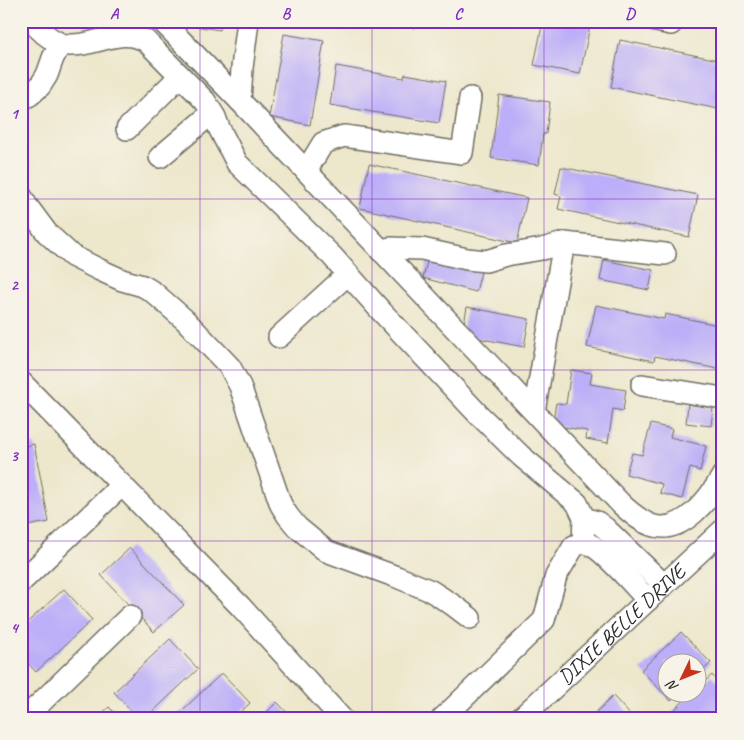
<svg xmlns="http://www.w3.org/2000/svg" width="744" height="740" viewBox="0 0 744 740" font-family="Caveat,sans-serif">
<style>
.building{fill:#bcaef8}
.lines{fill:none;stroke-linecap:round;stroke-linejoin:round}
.minor-casing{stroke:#6f6d63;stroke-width:24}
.minor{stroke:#fff;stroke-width:21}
.grid{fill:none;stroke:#7b2cbf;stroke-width:1;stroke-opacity:0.55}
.labels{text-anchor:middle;stroke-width:4;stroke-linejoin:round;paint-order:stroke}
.street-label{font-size:21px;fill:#2b2b2b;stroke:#f7f3e8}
.neatline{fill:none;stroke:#7b2cbf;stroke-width:2}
.grid-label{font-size:16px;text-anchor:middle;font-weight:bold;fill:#7b2cbf}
</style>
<rect width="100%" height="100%" fill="#f7f3e8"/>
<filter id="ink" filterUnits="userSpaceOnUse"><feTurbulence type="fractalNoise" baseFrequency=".02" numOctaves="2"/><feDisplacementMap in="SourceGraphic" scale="10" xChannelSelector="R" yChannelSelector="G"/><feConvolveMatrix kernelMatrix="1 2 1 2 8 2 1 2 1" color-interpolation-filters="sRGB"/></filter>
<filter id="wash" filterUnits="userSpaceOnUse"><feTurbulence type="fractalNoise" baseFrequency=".0096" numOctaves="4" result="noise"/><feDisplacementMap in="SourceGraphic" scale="20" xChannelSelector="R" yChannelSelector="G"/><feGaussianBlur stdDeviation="1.12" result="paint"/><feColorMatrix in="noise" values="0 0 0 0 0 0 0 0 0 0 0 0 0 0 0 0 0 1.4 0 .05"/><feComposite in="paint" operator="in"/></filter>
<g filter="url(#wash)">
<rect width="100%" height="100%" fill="#ede7cc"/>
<g id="blocks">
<g class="building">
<path d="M174,21H222L220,30L174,23Z"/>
<path d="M388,21H416L414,28Z"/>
<path d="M543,21H591L580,74L534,65Z"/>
<path d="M284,34L324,41L310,125L269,117Z"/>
<path d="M620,40L723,61V110L611,87Z"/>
<path d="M336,66L404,78L405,74L446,81L439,123L330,105Z"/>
<path d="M499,95L550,102L546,134H543L539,165L491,158Z"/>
<path d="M369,164L527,198L517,243L360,208Z"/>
<path d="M561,167L698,195L689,237L558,209L561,196L555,194Z"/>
<path d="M722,217H723V234L720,233Z"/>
<path d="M428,258L481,272L476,292L423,278Z"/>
<path d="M604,260L653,270L649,290L600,280Z"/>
<path d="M596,305L664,319L665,314L723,326V365L722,370L655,356L654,361L587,347Z"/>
<path d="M467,307L529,319L524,347L462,335Z"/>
<path d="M571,370L592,373L590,384L626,390L623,411L613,409L608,443L586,439L587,431L552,425L556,403L566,404Z"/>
<path d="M688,404L713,408L711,426L686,423Z"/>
<path d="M651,424L672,429L670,437L706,446L700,471L690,468L682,499L660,493L662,484L626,474L632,453L642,455Z"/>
<path d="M34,444L49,522L21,527V447Z"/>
<path d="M130,548L184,605L154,632L101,575Z"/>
<path d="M64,589L92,620L36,672L21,656V628Z"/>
<path d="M681,632L711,663L696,677V662H666V692H680L671,701L641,670Z"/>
<path d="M170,639L198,669L145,719H139L114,692Z"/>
<path d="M222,673L250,703L233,719H173Z"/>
<path d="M712,675L723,687V719H679L672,712L693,692H696V689Z"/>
<path d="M613,696L634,719H589Z"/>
<path d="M277,702L293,719H260Z"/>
<path d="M109,707L121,719H96Z"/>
</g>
</g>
</g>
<g filter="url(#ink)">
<use href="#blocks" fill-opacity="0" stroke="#6f6d63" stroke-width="1"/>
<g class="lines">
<g class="minor-casing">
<g id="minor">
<path d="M32,21C39,30 48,38 59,43C62,45 66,45 70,45C97,46 121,26 146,41L205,101L215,117L219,128L237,163L332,256L381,311L479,415L521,456L577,503L584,518L583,543"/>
<path d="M162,21L240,101L622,505C631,513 640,521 651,525C682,536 710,498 723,475"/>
<path d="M656,21L671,24V21"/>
<path d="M21,100L30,95L40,86L47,75L53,58L60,45"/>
<path d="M240,101L242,68L248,21"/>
<path d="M127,129L180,76"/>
<path d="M160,157L212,113"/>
<path d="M306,171L323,143L344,136L462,153L470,98"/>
<path d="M21,196L27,206L47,233L72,256L100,270L122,280L143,286L153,292L185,320L230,367L240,386L281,505L288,516L297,527L326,551L397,577L431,591L453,605L470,618"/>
<path d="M381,251L390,248L422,249L467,259L486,261L506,255L542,249L564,243"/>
<path d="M279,337L348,274"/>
<path d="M21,382L241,607L342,719"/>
<path d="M642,385L723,398"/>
<path d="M534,411L564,243L665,254"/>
<path d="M584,518L597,522L605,528L664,585"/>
<path d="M21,582L122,485"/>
<path d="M24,719L130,616"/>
<path d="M442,719L544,620L556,576L574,546C579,544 584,542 589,544C604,550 635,587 648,600"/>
<path id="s1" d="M520,719L723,530"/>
</g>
</g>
<use href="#minor" class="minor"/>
</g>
</g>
<path class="grid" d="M200,21V719M372,21V719M544,21V719M21,199H723M21,370H723M21,541H723"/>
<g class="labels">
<g class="street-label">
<text dy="7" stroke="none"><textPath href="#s1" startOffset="139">DIXIE BELLE DRIVE</textPath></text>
</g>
</g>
<rect width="744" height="740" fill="none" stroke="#f7f3e8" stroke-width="55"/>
<g transform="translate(682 678) rotate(227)"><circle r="24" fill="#f7f3e8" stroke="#a5a39c"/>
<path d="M0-4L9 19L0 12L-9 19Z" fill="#c8321e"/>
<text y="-8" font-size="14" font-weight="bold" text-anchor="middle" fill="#2b2b2b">N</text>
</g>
<rect x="28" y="28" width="688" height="684" class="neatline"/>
<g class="grid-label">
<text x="114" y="19">A</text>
<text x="286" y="19">B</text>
<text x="458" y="19">C</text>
<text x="630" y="19">D</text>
<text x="14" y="119">1</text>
<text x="14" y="290">2</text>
<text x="14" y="461">3</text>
<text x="14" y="633">4</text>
</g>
</svg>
